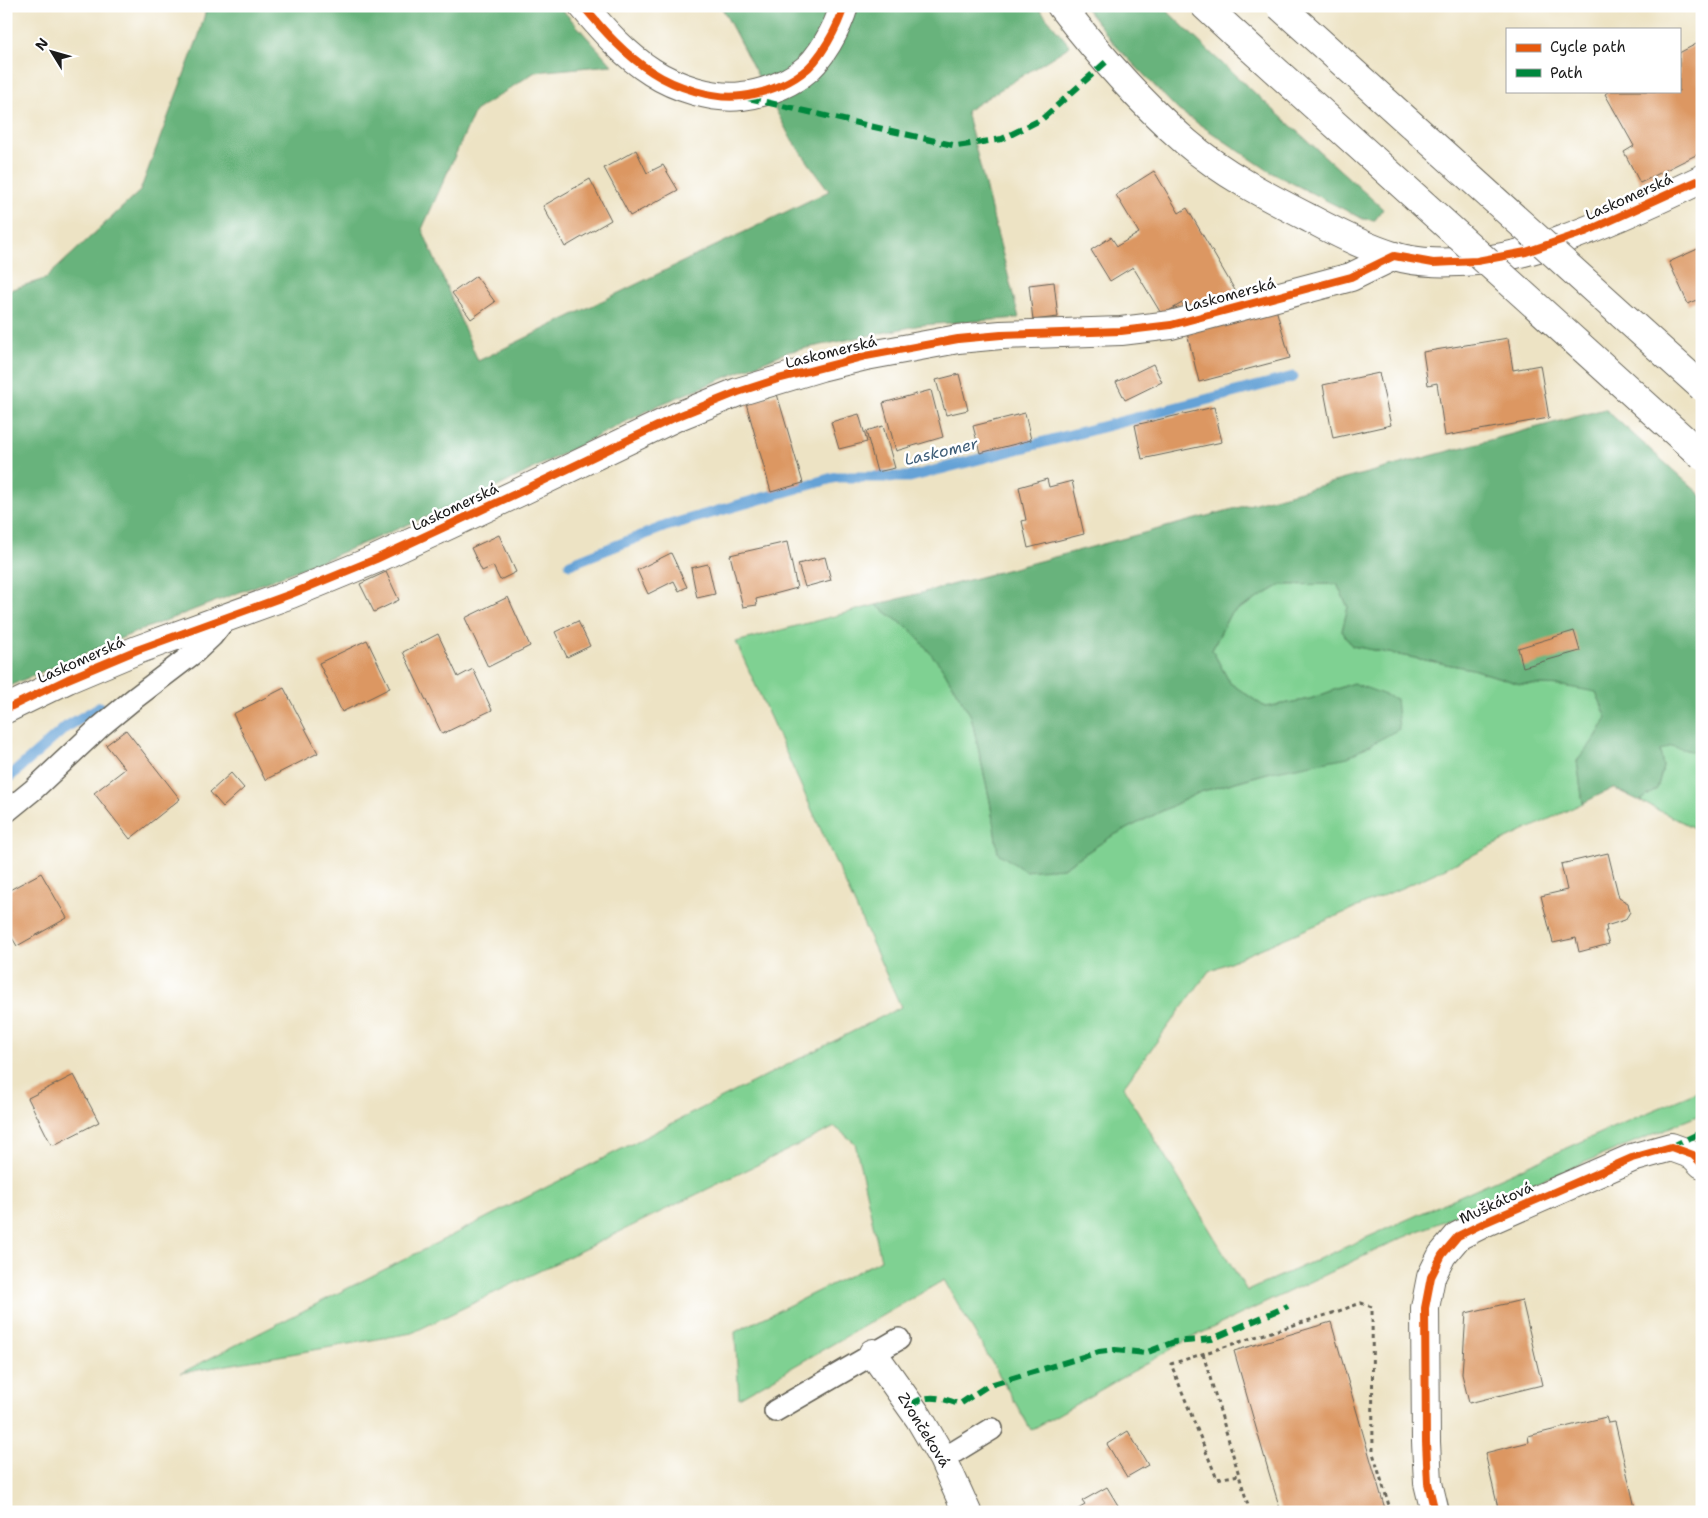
<svg xmlns="http://www.w3.org/2000/svg" width="1708" height="1518" viewBox="0 0 1708 1518" font-family="'Shantell Sans',sans-serif">
<style>
.green{fill:#7fd192;stroke:#4e7657}
.forest{fill:#67b37c;stroke:#42684c}
.lines{fill:none;stroke-linecap:round;stroke-linejoin:round}
.stream{stroke:#65a2d6;stroke-width:11}
.building{fill:#dc9762}
.service-casing{stroke:#656257;stroke-width:24}
.minor-casing{stroke:#656257;stroke-width:30}
.tertiary-casing{stroke:#656257;stroke-width:30}
.motorway-casing{stroke:#656257;stroke-width:30}
.path{stroke:#656257;stroke-width:3;stroke-dasharray:4 4;stroke-linecap:butt}
.service{stroke:#fff;stroke-width:21}
.minor{stroke:#fff;stroke-width:28}
.tertiary{stroke:#fff;stroke-width:28}
.motorway{stroke:#fff;stroke-width:28}
.motorway-bridge-casing{stroke:#656257;stroke-width:30;stroke-linecap:butt}
.motorway-bridge{stroke:#fff;stroke-width:28}
.quiet{stroke:#00873e;stroke-width:6;stroke-dasharray:12 6;stroke-linecap:butt}
.cycleway-casing{stroke:#fff;stroke-width:11}
.cycleway{stroke:#e8590c;stroke-width:8}
.labels{text-anchor:middle;stroke-width:5;stroke-linejoin:round;paint-order:stroke}
.street-label{font-size:15px;fill:#1c1c1c;stroke:#fff}
.water-label{font-size:16px;font-style:italic;fill:#405f79;stroke:#fff}
</style>
<rect width="100%" height="100%" fill="#fff"/>
<filter id="ink" filterUnits="userSpaceOnUse"><feTurbulence type="fractalNoise" baseFrequency=".02" numOctaves="2"/><feDisplacementMap in="SourceGraphic" scale="10" xChannelSelector="R" yChannelSelector="G"/><feConvolveMatrix kernelMatrix="1 2 1 2 8 2 1 2 1" color-interpolation-filters="sRGB"/></filter>
<filter id="wash" filterUnits="userSpaceOnUse"><feTurbulence type="fractalNoise" baseFrequency=".0096" numOctaves="4" result="noise"/><feDisplacementMap in="SourceGraphic" scale="20" xChannelSelector="R" yChannelSelector="G"/><feGaussianBlur stdDeviation="1.12" result="paint"/><feColorMatrix in="noise" values="0 0 0 0 0 0 0 0 0 0 0 0 0 0 0 0 0 1.4 0 .05"/><feComposite in="paint" operator="in"/></filter>
<g filter="url(#wash)">
<rect width="100%" height="100%" fill="#ede3c4"/>
<g class="green">
<path d="M1337,584L1348,607L1342,631L1352,646L1472,669L1520,684L1563,686L1596,691L1607,718L1594,740L1577,761L1583,803L1420,880L1209,971L1123,1087L1247,1291L1630,1120L1702,1090V1114L1402,1238L1189,1339L1031,1430L944,1280L739,1398L735,1332L881,1260L855,1143L835,1127L412,1333L181,1373L901,1007L736,642L876,605L912,631L941,666L971,716L990,801L998,853L1063,868L1112,836L1200,792L1271,772L1353,683L1310,699L1265,707L1230,683L1212,650L1230,614L1281,585Z"/>
<path d="M1671,746L1702,754V832L1640,801L1657,789L1663,767L1660,751Z"/>
</g>
<g class="forest">
<path d="M207,6H559L612,65L535,72L475,111L422,229L478,361L829,191L790,137L721,6H1037L1070,46L966,111L1019,318L921,325L787,352L659,405L495,488L326,559L136,632L18,682L6,689V291L45,279L140,191L199,35Z"/>
<path d="M1084,6H1162L1214,56L1383,209L1375,220L1363,219L1272,173L1178,110L1115,45Z"/>
<path d="M1605,409L1702,496V754L1671,746L1660,751L1663,767L1657,789L1640,801L1613,788L1583,803L1577,761L1594,740L1607,718L1596,692L1563,686L1520,684L1472,669L1352,646L1342,631L1348,607L1337,584L1281,585L1230,614L1212,650L1230,683L1265,707L1310,699L1353,683L1396,699L1399,729L1348,757L1271,772L1200,792L1112,836L1063,868L1025,871L998,853L990,801L971,716L941,666L912,631L876,605Z"/>
</g>
<g class="lines">
<g class="stream">
<path d="M570,564L666,526L836,477H910L1293,377"/>
<path d="M6,780L66,727L100,707"/>
</g>
</g>
<g id="blocks">
<g class="building">
<path d="M1702,41V152L1640,183L1624,152L1634,146L1605,94L1609,91H1679V53Z"/>
<path d="M636,150L647,173L663,165L678,190L630,216L604,168Z"/>
<path d="M1154,171L1179,213L1187,208L1236,292L1188,313L1182,303L1162,315L1133,267L1110,281L1091,250L1111,237L1117,246L1139,233L1116,195Z"/>
<path d="M590,179L611,220L565,247L543,206Z"/>
<path d="M1702,247V298L1688,304L1669,262Z"/>
<path d="M476,276L495,302L471,319L452,293Z"/>
<path d="M1054,282L1058,317L1033,320L1029,285Z"/>
<path d="M1276,309L1290,358L1199,382L1187,333Z"/>
<path d="M1508,338L1513,370L1540,365L1549,418L1445,436L1437,383L1428,385L1423,352Z"/>
<path d="M1153,364L1162,382L1125,400L1116,382Z"/>
<path d="M1379,373L1391,425L1333,438L1323,385Z"/>
<path d="M959,374L968,410L946,415L936,380Z"/>
<path d="M931,390L943,437L896,451L883,403Z"/>
<path d="M777,394L803,483L771,492L746,403Z"/>
<path d="M1214,407L1222,442L1142,459L1135,425Z"/>
<path d="M1025,413L1031,440L980,453L973,426Z"/>
<path d="M859,414L867,442L839,449L831,422Z"/>
<path d="M883,426L895,468L877,472L866,431Z"/>
<path d="M1047,479L1049,487L1072,481L1084,534L1028,548L1022,521L1026,520L1019,487Z"/>
<path d="M499,535L516,572L500,580L493,566L482,571L471,548Z"/>
<path d="M787,542L797,588L756,599L757,605L743,607L730,555Z"/>
<path d="M671,553L687,587L679,591L674,581L648,594L637,570Z"/>
<path d="M825,557L831,580L805,587L798,564Z"/>
<path d="M708,564L715,594L697,598L691,568Z"/>
<path d="M386,572L399,600L374,612L360,584Z"/>
<path d="M508,597L530,646L488,667L465,618Z"/>
<path d="M578,621L590,646L567,657L555,632Z"/>
<path d="M1574,631L1580,651L1523,667L1518,648Z"/>
<path d="M438,634L458,677L473,669L492,710L442,734L403,652Z"/>
<path d="M367,640L390,688L342,712L319,663Z"/>
<path d="M284,688L318,753L265,780L233,714Z"/>
<path d="M126,730L180,799L130,839L94,793L125,769L106,745Z"/>
<path d="M231,773L244,788L223,807L210,792Z"/>
<path d="M1608,853L1619,898L1628,903L1630,912L1625,920L1606,926L1607,931H1605L1609,944L1579,952L1576,938L1553,943L1541,896L1567,890L1561,864Z"/>
<path d="M41,873L67,918L17,946L6,928V892Z"/>
<path d="M74,1075L99,1122L52,1146L28,1098Z"/>
<path d="M1522,1300L1542,1385L1469,1403L1462,1374L1466,1313Z"/>
<path d="M1331,1322L1366,1444L1386,1512H1281L1269,1473L1234,1351Z"/>
<path d="M1606,1417L1608,1423L1615,1422L1636,1512H1499L1485,1453L1529,1442L1528,1436Z"/>
<path d="M1128,1431L1148,1465L1127,1477L1107,1444Z"/>
<path d="M1107,1487L1122,1512H1073L1085,1505L1082,1501Z"/>
</g>
</g>
</g>
<g filter="url(#ink)">
<use href="#blocks" fill-opacity="0" stroke="#656257" stroke-width="1"/>
<g class="lines">
<g class="service-casing">
<g id="service">
<path d="M6,812L33,790L101,726L135,698L194,653L212,636L227,617"/>
<path d="M775,1411L899,1339"/>
<path d="M943,1459L992,1429"/>
</g>
</g>
<g class="minor-casing">
<g id="minor">
<path d="M583,6C603,30 625,55 652,72C675,87 714,100 742,96C762,94 786,85 802,73C820,61 838,27 844,6"/>
<path d="M6,709L68,679L137,650L291,594L376,559L524,490L676,417L738,392L821,367L866,356L958,339L1001,335L1121,331L1171,325L1351,277L1394,256"/>
<path d="M873,1353L919,1418L943,1459L967,1512"/>
<path d="M1435,1512L1428,1483L1426,1442L1425,1308L1431,1277L1442,1255L1458,1236L1486,1222L1632,1158L1671,1147L1693,1155L1702,1164"/>
</g>
</g>
<g class="tertiary-casing">
<path id="tertiary" d="M1061,6C1099,55 1139,101 1186,142C1223,174 1268,197 1311,219C1337,233 1365,247 1394,256C1420,264 1449,263 1476,261C1503,259 1530,251 1556,242C1606,224 1654,202 1702,179"/>
</g>
<g class="motorway-casing">
<path id="motorway" d="M1205,6L1234,33"/>
</g>
<g class="path">
<path d="M1203,1354L1239,1475"/>
<path d="M1250,1512L1239,1475L1217,1479L1171,1364L1255,1337L1336,1312L1361,1303L1372,1307L1373,1453L1391,1512"/>
</g>
<use href="#service" class="service"/>
<use href="#minor" class="minor"/>
<use href="#tertiary" class="tertiary"/>
<use href="#motorway" class="motorway"/>
<g class="motorway-bridge-casing">
<g id="motorway-bridge">
<path d="M1280,6L1702,387"/>
<path d="M1234,33L1702,456"/>
</g>
</g>
<use href="#motorway-bridge" class="motorway-bridge"/>
<g class="quiet">
<path d="M748,98L957,146L1002,139L1042,119L1106,62"/>
<path d="M1671,1147L1702,1132"/>
<path d="M910,1405C930,1393 939,1398 960,1404L987,1386L1099,1352L1115,1350L1145,1353L1174,1342L1212,1339L1288,1306"/>
</g>
<g class="cycleway-casing">
<g id="cycleway">
<path d="M583,6C603,30 625,55 652,72C675,87 714,100 742,96C762,94 786,85 802,73C820,61 838,27 844,6"/>
<path d="M6,709L68,679L137,650L291,594L376,559L524,490L676,417L738,392L778,379L866,356L958,339L1001,335L1121,331L1171,325L1351,277L1394,256L1433,263L1477,261L1526,252L1585,232L1702,179"/>
<path d="M1435,1512L1428,1483L1426,1442L1425,1308L1431,1277L1442,1255L1458,1236L1486,1222L1632,1158L1671,1147L1693,1155L1702,1164"/>
</g>
</g>
<use href="#cycleway" class="cycleway"/>
</g>
</g>
<g class="labels">
<g class="street-label">
<text transform="translate(1629 197) rotate(-24)" y="5">Laskomerská</text>
<text transform="translate(1230 295) rotate(-15)" y="5">Laskomerská</text>
<text transform="translate(831 352) rotate(-14)" y="5">Laskomerská</text>
<text transform="translate(455 507) rotate(-25)" y="5">Laskomerská</text>
<text transform="translate(81 660) rotate(-24)" y="5">Laskomerská</text>
<text transform="translate(1496 1203) rotate(-25)" y="5">Muškátová</text>
<text transform="translate(924 1430) rotate(58)" y="5">Zvončeková</text>
</g>
<g class="water-label">
<text transform="translate(941 451) rotate(-13)" y="6">Laskomer</text>
</g>
</g>
<rect width="1708" height="1518" fill="none" stroke="#fff" stroke-width="25"/>
<rect x="1506" y="28" width="175" height="65" fill="#ffffff" stroke="#a4a4a4"/>
<rect x="1516" y="44" width="25" height="8" fill="#e8590c" stroke="#a4a4a4"/>
<text x="1550" y="52" font-size="15" fill="#1c1c1c">Cycle path</text>
<rect x="1516" y="69" width="25" height="8" fill="#00873e" stroke="#a4a4a4"/>
<text x="1550" y="78" font-size="15" fill="#1c1c1c">Path</text>
<g transform="translate(52 52) rotate(307)" stroke="#ffffff" stroke-width="4" paint-order="stroke">
<path d="M0-4L9 19L0 12L-9 19Z" fill="#1c1c1c"/>
<text y="-8" font-size="14" font-weight="bold" text-anchor="middle" fill="#1c1c1c">N</text>
</g>
</svg>
